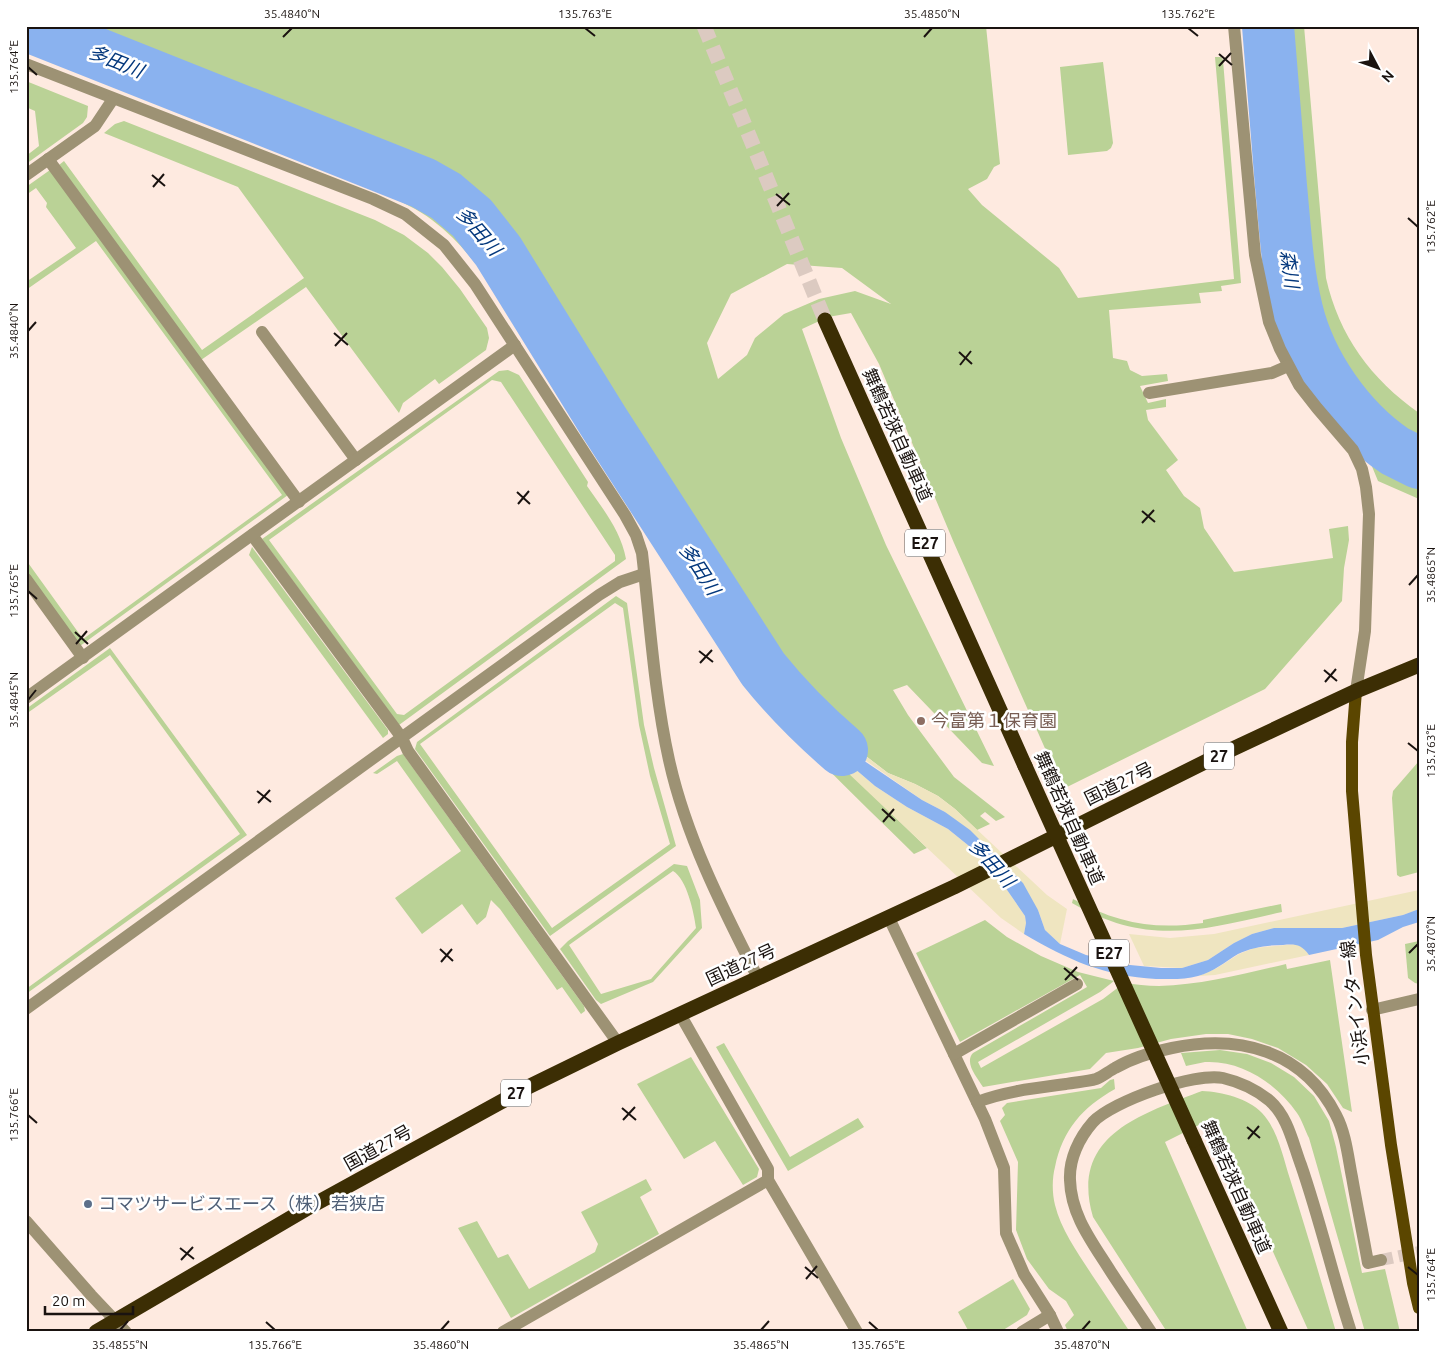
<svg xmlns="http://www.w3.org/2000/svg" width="1445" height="1358" viewBox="0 0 1445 1358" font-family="Ubuntu,'Noto Sans JP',sans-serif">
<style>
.green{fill:#bad296;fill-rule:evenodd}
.sand{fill:#efe5c0}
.water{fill:#8ab2ef}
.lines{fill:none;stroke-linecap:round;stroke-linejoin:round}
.river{stroke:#8ab2ef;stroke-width:52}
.minor-tunnel{stroke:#dccac1;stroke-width:12;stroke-dasharray:12 6;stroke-linecap:butt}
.highway-tunnel{stroke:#dccac1;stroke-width:15;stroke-dasharray:15 8;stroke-linecap:butt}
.minor{stroke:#9d9274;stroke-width:12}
.major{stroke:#5b4600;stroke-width:12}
.highway{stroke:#3c2e04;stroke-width:15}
.highway-bridge{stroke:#3c2e04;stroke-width:15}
.ticks{fill:none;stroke:#1a1310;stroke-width:2}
.education-dot{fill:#8d6e63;stroke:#fff;stroke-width:2}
.service-dot{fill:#5c6f8a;stroke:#fff;stroke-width:2}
.labels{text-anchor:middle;stroke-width:5;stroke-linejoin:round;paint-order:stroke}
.shield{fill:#fff;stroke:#5f5a58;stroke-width:1}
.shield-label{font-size:16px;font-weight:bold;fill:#1a1310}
.street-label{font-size:18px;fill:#1a1310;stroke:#fff}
.education-label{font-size:18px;fill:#785e54;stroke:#fff;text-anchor:start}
.service-label{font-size:18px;fill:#4e5e75;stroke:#fff;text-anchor:start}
.water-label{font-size:19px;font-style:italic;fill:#03377c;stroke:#fff}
.neatline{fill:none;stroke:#1a1310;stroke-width:2}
.ticks-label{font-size:12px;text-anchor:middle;fill:#1a1310}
</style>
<rect width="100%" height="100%" fill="#feeae0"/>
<g class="green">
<path d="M43,26H986L1000,164L994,167L987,179L968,189L982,205L1059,268L1078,298L1234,279L1215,57H1221L1223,60L1241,283L1221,286L1222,291L1199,293L1201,303L1109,310L1113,358L1127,361L1130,370L1142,376L1167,374L1168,381L1140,386L1148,403L1166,399V407L1146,410L1148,420L1178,460L1166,470L1184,496L1200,508L1204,528L1234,572L1333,558L1329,529L1348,526L1349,540L1344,568L1342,601L1265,689L1063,789L954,543L879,364L851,313L828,317L802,329L841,438L886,545L994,766L982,763L907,685L893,690L908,715L954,777L1005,817L996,821L985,812L980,816L990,824L977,830L955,809L938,796L915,784L888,773L858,750L828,734L793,701L771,671L606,420L505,250L476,214L449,191L422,178ZM787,264L842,268L891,304L855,291L819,299L784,314L755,338L747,355L718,379L707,343L731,294Z"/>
<path d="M1247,26H1259L1281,286C1296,358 1326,411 1386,455C1396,463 1408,469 1419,475V499L1378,481L1371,464L1358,443L1361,441C1350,427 1338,416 1327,403C1304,377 1291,349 1282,316L1278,318L1267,288Z"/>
<path d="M1277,26H1304L1326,278C1339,336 1371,379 1419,413V451C1345,410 1309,342 1297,261C1293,235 1293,208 1290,181C1286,130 1282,78 1277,26Z"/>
<path d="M26,38L395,183C404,187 414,191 423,196C455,214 477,245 497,274L757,676L778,703L927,848L914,854C858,798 796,743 748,679L516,320C491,284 468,247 432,220C418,209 401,202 385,194L26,48Z"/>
<path d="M1103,62L1113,143L1111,148L1107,151L1068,155L1060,67Z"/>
<path d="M26,81L88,106L87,117L83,123L26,164V156L39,146L35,111L26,107Z"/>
<path d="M124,121L375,220L404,235L428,253L442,267L460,289L487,328L489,338L486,350L439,384L435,379L403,403L399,413L306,287L201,360L59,165L64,161L202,350L304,278L238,187L104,133L115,124Z"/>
<path d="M50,170L288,495L80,646L26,571V560L83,639L282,495L96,241L26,290V282L76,248L46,207L47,203L36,188L26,195V187Z"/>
<path d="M508,370L519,375L588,482L587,486C603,509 621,531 626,559L399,725L262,539L499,371ZM492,380L501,382L615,555V561L404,715L397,714L269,540Z"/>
<path d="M252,547L388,730V734L383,738L249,555Z"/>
<path d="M616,596L627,603L644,725L654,768L676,846L550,936L415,749L417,742ZM615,603L623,608L639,725L650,776L670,844L552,928L420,744Z"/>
<path d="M110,648L247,835L26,994V989L240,834L110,655L26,714V709Z"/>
<path d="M403,754L584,1006L585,1011L581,1014L562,987L557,990L500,909L491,900L486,917L477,925L462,904L422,934L395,898L461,851L397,761L377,774L373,773L397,756Z"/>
<path d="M1419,761V872L1400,877L1397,875L1392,798L1393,791Z"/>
<path d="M674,864L687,866L700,900L702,928L653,982L601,1004L596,1000L560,949L568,941ZM673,871C687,879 694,913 696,928L651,979L601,994L569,945Z"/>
<path d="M1073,899C1117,923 1153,930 1203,923V920L1281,904L1282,912C1202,930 1148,947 1072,903Z"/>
<path d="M985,920L1007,937L1041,956L1078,972L1114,981L1100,992L978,1062L981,1068L1103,999L1124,983C1135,984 1147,986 1159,986C1202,985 1244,974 1286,964L1287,969L1330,960L1352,1112L1343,1108L1327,1084L1306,1065L1278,1048L1252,1039L1228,1034H1206L1171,1039L1138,1048L1106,1053L1090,1069L983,1087C977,1077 964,1063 973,1053L1087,987L1080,975L960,1042L916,953Z"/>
<path d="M1419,941V984L1415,983L1408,978L1405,944Z"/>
<path d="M724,1043L790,1157L858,1118L864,1127L788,1171L716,1047Z"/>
<path d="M1220,1050L1247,1054L1271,1063L1294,1077L1314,1096L1329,1121L1336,1147L1362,1273L1385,1269L1400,1332H1365L1309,1138C1305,1130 1302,1120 1297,1113C1277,1084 1242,1060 1205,1062C1199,1063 1192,1065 1186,1066L1181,1053Z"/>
<path d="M691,1057L759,1169L757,1177L743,1185L715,1141L684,1159L637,1084Z"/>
<path d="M1114,1079L1115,1089C1082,1108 1063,1129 1055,1167C1052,1178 1052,1193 1055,1205C1061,1230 1078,1253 1092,1275C1105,1294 1117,1313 1130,1332H1068L1065,1325L1074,1315L1066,1301L1049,1289L1027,1259L1016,1230L1018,1162L1000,1121L1005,1115L1002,1108L1007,1103L1101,1088L1110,1080Z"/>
<path d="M1202,1091C1222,1092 1248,1098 1262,1113C1278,1130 1283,1157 1290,1179C1306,1229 1321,1281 1336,1332H1309L1213,1118L1165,1142L1248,1332H1167L1093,1217C1069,1135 1142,1114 1202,1091Z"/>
<path d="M646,1179L652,1190L640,1197L659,1234L511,1318L458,1228L477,1221L498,1258L508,1254L529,1289L595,1252L598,1244L581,1212Z"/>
<path d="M1013,1279L1030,1309L1027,1315L1000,1332H969L958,1312Z"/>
</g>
<g class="sand">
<path d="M778,703L875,786L907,807L948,829L974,850L996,874L1025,916L1026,923L1024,934L1001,918L847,772Z"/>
<path d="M828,734L858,750L888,773L915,784L938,796L955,809L1047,895L1067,909L1060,944L1045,930L1038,910L945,812L922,800Z"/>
<path d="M1419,890V909L1403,915L1342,928H1274L1252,934L1234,943L1208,960L1182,968L1144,966L1129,934L1170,938L1214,934Z"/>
<path d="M1296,944L1303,947L1309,955L1215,975L1199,976L1217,968L1239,954L1254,948Z"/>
</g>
<g class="water">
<path d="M1399,440L1419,451V475L1387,456Z"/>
<path d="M793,701L828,734L857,756L922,800L945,812L970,830L1023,883L1038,910L1045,930L1060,944L1086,955L1130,965L1161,968H1182L1208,960L1234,943L1252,934L1274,928H1342L1403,915L1419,909V922L1403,927L1378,940L1309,955C1301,944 1295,944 1283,945C1268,945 1252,947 1238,954C1225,962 1213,972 1198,976C1185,980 1170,979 1156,979C1104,976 1068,960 1024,934L1026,923L1025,916L996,874L974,850L948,829L907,807L875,786L778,703Z"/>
</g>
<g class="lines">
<g class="river">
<path d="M28,26L423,183L446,196L472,218L498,251L603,421L763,669C787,699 813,725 842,750"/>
<path d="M1268,26C1272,79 1277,132 1281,186C1285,227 1287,269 1297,310C1310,364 1349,420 1395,451C1403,455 1411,459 1419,463"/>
</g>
<path class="minor-tunnel" d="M1381,1260L1419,1252"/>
<path class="highway-tunnel" d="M704,26L825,320"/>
<g class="minor">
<path d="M1234,26L1255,255L1269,322L1280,349L1299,385L1317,408L1353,450L1362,469L1366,487L1369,514L1365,631L1356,691"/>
<path d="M26,64L373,199L405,214L444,245L475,284L625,515L636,535L642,553C650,622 654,692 669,760C686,837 723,909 758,978"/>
<path d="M48,159L299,502"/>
<path d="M26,175L95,126L113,99"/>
<path d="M262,332L356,460"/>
<path d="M1149,393L1272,373L1288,366"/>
<path d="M252,535L402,738L408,751L618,1043"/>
<path d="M26,579L83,658"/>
<path d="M26,698L515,345"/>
<path d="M889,918L985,1119L1004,1168L1006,1233L1024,1274L1050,1315"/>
<path d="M26,1009L599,595L620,582L644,574"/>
<path d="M1372,1010L1419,999"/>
<path d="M680,1014L768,1169V1180L857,1332"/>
<path d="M954,1054L1077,984"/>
<path d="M977,1102C1006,1091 1036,1088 1066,1084C1075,1082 1086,1082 1096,1079C1102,1077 1109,1071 1115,1068C1132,1058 1152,1052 1172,1048C1239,1034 1303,1050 1336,1115C1346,1134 1348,1157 1352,1177C1357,1206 1363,1234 1368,1263L1381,1260"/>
<path d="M26,1221L91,1295L126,1332"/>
<path d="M503,1332L768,1180"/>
<path d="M1022,1332L1050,1315L1058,1332"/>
<path d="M1151,1332C1138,1312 1124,1292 1111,1272C1093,1243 1071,1216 1070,1180C1069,1159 1079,1138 1093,1122C1113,1101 1195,1072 1223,1078C1240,1082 1257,1090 1270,1101C1288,1117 1293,1144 1301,1165C1320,1220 1333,1277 1351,1332"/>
</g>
<path class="major" d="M1356,691L1352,742V791L1366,955L1391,1145L1413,1283L1419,1308"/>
<g class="highway">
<path d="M825,320L1025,766"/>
<path d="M1194,1140L1281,1332"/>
<path d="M96,1332L306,1209L528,1087L618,1043L954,887L1209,760L1356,691L1419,665"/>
</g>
<path class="highway-bridge" d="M1025,766L1194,1140"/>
</g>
<path class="ticks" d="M585,28L595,36M1188,28L1198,36M283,37L292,28M924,37L932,28M1219,54L1232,65M1219,66L1231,53M28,67L37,75M152,175L165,186M153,187L164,174M776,194L790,205M777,206L789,193M1408,218L1418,227M28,331L36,322M334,333L348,345M335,346L347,333M959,352L972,364M960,365L971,351M517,492L530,504M518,504L529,491M1142,511L1155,522M1142,523L1154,510M1409,585L1418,575M28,591L37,599M75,632L88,644M76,644L87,631M699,651L713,662M700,663L712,650M1324,670L1337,681M1325,682L1336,669M28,700L36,690M1408,743L1418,751M257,791L271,802M258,803L270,790M882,809L895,821M883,822L894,809M440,949L453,961M1409,953L1418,944M441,962L452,949M1064,968L1078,980M1065,980L1077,967M622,1108L636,1120M28,1115L37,1123M623,1120L635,1107M1247,1127L1260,1138M1248,1139L1259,1126M180,1248L194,1259M181,1260L193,1247M805,1267L818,1278M1408,1267L1418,1275M806,1279L817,1266M266,1322L275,1330M869,1322L878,1330M120,1330L128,1321M441,1330L449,1321M761,1330L769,1321M1082,1330L1090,1321"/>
<circle class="education-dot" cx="921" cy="721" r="5"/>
<circle class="service-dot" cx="88" cy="1204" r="5"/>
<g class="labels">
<g class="shield">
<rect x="905" y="529.5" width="40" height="27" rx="4"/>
<rect x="1204" y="742.5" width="30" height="27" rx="4"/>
<rect x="1089" y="939.5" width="40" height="27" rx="4"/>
<rect x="501" y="1079.5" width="30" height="27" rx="4"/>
</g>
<g class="shield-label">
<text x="925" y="549">E27</text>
<text x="1219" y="762">27</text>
<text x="1109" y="959">E27</text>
<text x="516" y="1099">27</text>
</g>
<g class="street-label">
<text transform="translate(897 435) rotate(66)" y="6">舞鶴若狭自動車道</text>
<text transform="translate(1119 784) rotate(-26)" y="6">国道27号</text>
<text transform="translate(1069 818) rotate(66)" y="6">舞鶴若狭自動車道</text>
<text transform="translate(741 965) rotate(-25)" y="6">国道27号</text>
<text transform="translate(1355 1003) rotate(-97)" y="6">小浜インター線</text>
<text transform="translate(378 1148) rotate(-29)" y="6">国道27号</text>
<text transform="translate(1236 1187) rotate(66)" y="6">舞鶴若狭自動車道</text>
</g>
<g class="education-label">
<text x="931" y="727">今富第１保育園</text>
</g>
<g class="service-label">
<text x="98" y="1210">コマツサービスエース（株）若狭店</text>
</g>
<g class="water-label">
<text transform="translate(116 61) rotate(22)" y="7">多田川</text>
<text transform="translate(479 231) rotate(49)" y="7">多田川</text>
<text transform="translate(1290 269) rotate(82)" y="7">森川</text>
<text transform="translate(700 569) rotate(57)" y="7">多田川</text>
<text transform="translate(992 863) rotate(48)" y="7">多田川</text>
</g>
</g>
<rect width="1445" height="1358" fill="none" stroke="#ffffff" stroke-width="55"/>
<g transform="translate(1378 68) rotate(131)" stroke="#ffffff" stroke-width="4" paint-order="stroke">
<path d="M0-4L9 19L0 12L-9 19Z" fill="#1a1310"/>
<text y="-8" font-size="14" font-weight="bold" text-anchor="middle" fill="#1a1310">N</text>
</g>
<path d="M45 1306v8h88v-8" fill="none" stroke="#1a1310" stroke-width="2.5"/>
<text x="52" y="1306" font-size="15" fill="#1a1310" stroke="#ffffff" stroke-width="4" paint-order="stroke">20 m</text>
<rect x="28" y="28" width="1390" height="1302" class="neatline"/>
<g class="ticks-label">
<text x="292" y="18">35.4840°N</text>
<text x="585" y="18">135.763°E</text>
<text x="932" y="18">35.4850°N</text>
<text x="1188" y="18">135.762°E</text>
<text transform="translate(14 67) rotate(-90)" y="4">135.764°E</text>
<text transform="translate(1431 227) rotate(-90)" y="4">135.762°E</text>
<text transform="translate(14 331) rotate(-90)" y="4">35.4840°N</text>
<text transform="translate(1431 575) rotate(-90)" y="4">35.4865°N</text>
<text transform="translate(14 591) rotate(-90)" y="4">135.765°E</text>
<text transform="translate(14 700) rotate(-90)" y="4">35.4845°N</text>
<text transform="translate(1431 751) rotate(-90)" y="4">135.763°E</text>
<text transform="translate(1431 944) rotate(-90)" y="4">35.4870°N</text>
<text transform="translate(14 1115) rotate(-90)" y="4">135.766°E</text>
<text transform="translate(1431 1275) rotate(-90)" y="4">135.764°E</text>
<text x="120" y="1349">35.4855°N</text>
<text x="275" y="1349">135.766°E</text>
<text x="441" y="1349">35.4860°N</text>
<text x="761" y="1349">35.4865°N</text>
<text x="878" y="1349">135.765°E</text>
<text x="1082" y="1349">35.4870°N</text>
</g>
</svg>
